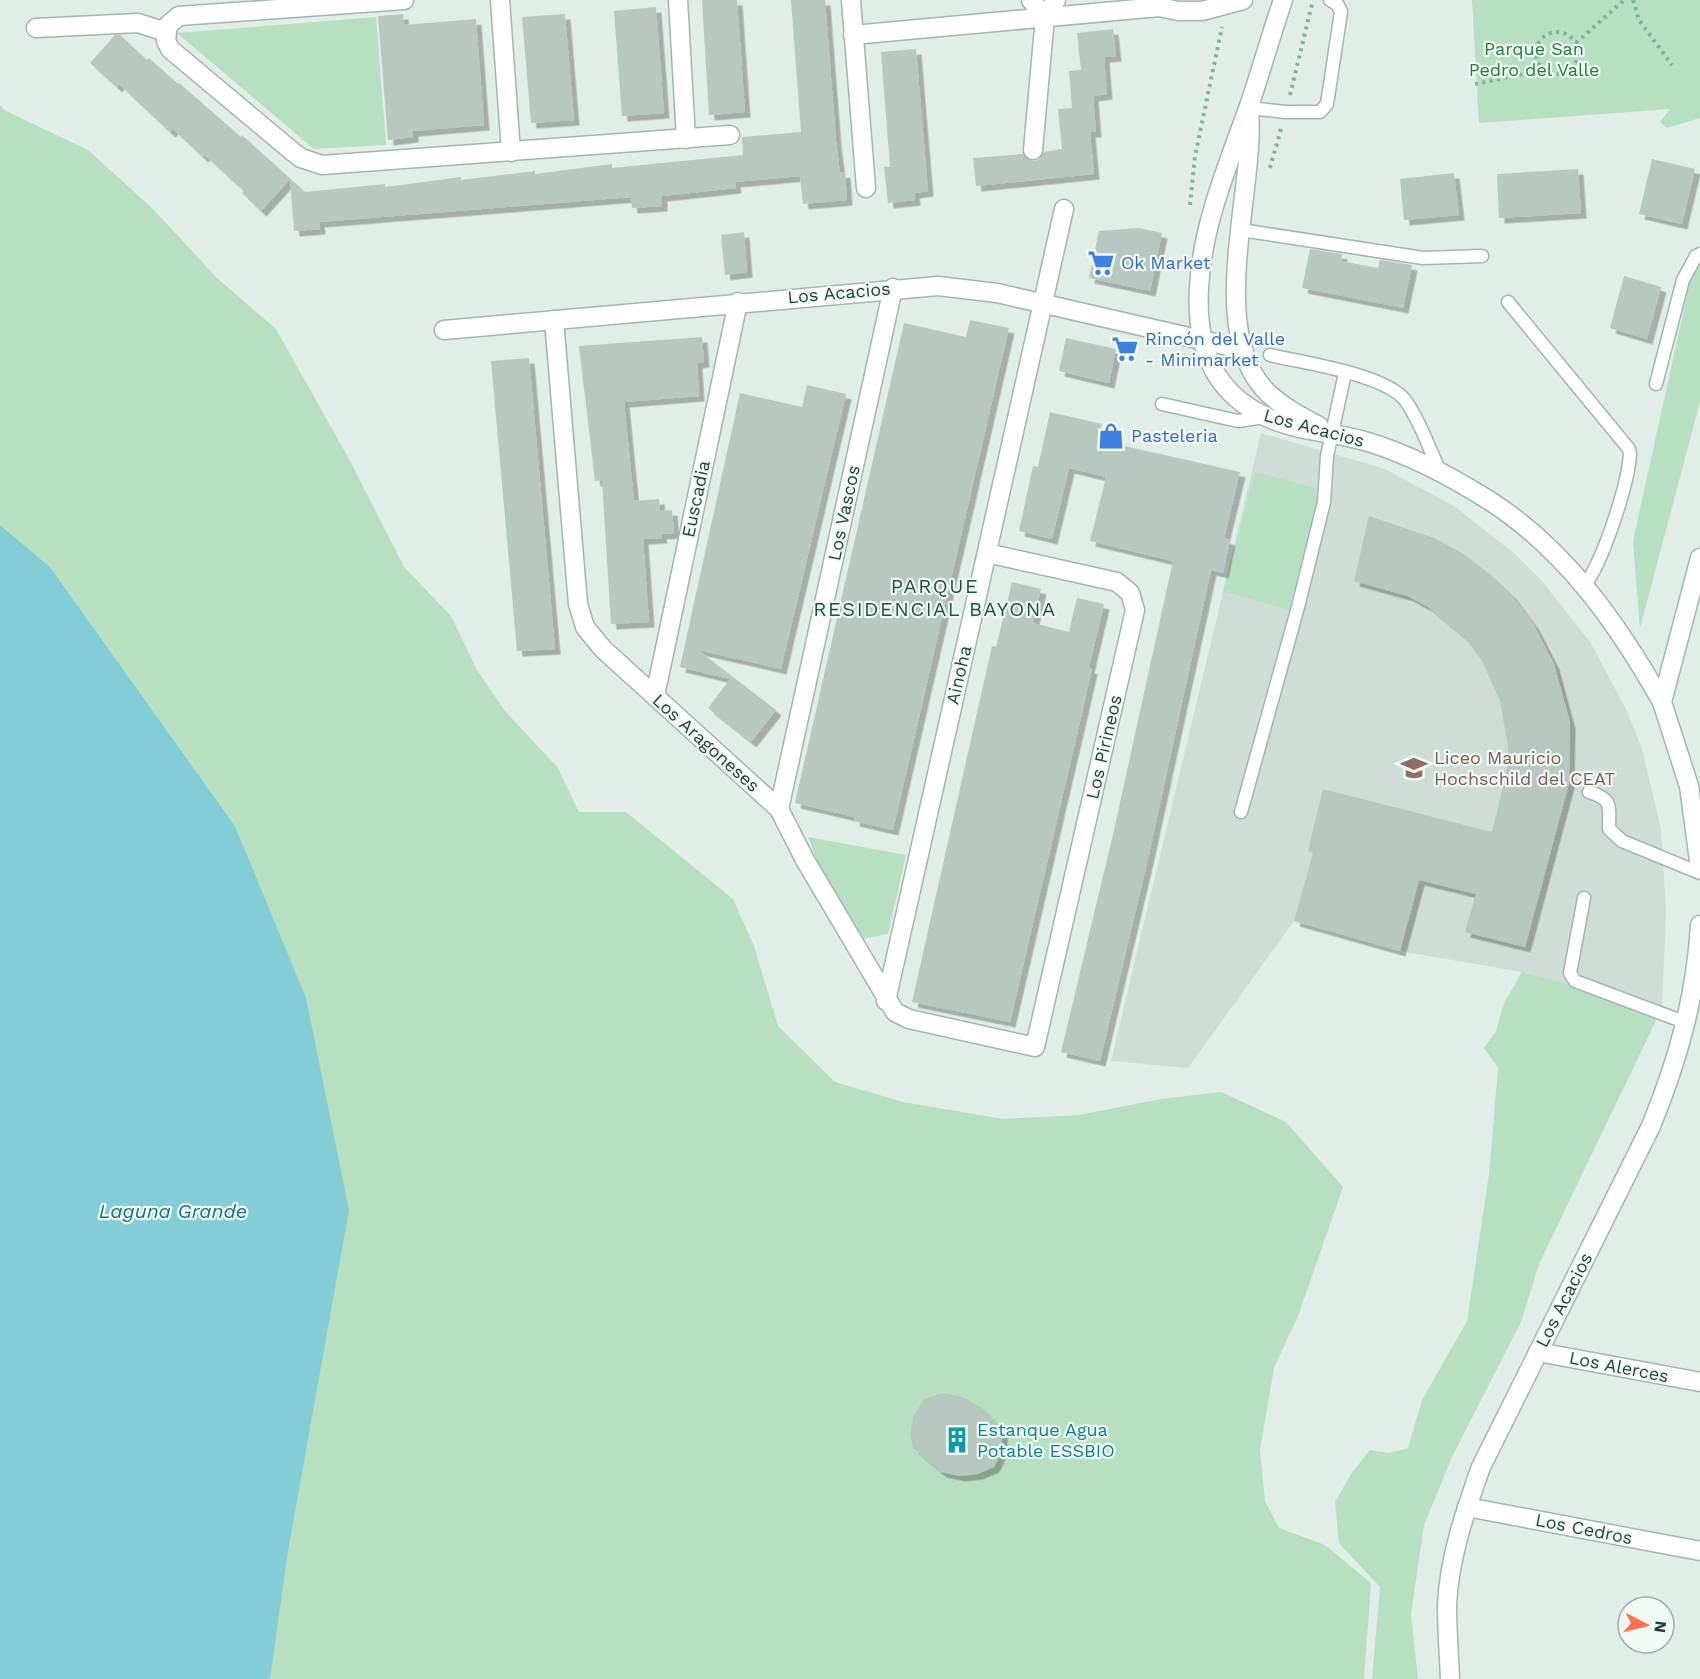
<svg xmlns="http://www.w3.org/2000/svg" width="1700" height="1679" viewBox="0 0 1700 1679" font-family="'Work Sans',sans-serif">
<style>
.built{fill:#cfddd6}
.green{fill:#b7e0c1}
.water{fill:#83cdd7}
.building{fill:#b6c8c0;filter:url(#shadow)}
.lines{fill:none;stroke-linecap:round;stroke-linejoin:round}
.lane-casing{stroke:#a3b5ae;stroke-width:15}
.street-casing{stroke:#a3b5ae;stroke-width:21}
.secondary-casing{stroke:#9ebaaf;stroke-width:21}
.path{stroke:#7eb3a1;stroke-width:4;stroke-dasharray:3 4.5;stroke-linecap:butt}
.lane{stroke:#fff;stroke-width:12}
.street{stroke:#fff;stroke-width:18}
.secondary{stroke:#fff;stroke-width:18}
.labels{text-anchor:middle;stroke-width:4.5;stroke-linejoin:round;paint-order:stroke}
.park-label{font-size:18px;fill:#267a43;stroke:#f1f9f5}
.shop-label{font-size:18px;fill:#366cbe;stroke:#f1f9f5;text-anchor:start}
.street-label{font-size:18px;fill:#1f3f35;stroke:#f1f9f5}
.education-label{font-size:18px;fill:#785e54;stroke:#f1f9f5;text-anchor:start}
.culture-label{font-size:18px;fill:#0d838f;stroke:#f1f9f5;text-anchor:start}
.neighbourhood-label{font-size:20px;letter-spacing:1.5px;fill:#195343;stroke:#f1f9f5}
.water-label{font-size:20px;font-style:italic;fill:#147381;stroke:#f1f9f5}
</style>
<defs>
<filter id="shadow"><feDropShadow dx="5.5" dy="5.5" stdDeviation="0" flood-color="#0004"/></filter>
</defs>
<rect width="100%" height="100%" fill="#e1ede7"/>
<path class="built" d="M1261,433L1385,469L1454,506L1515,554L1542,581L1590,642L1627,711L1642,749L1661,829L1666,910L1662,1008L1522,972L1400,951L1294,921L1188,1068L1111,1061Z"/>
<g class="green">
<path d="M1472,0H1700V118L1667,128L1660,122L1670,109L1479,123Z"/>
<path d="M376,17L386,145L314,149L177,33Z"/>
<path d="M0,105L6,111L88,150L153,209L217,278L276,329L349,459L404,567L451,616L477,670L505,711L558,768L579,812H626L733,899L754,946L778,1026L835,1082L903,1102L1003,1119L1079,1115L1161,1099L1221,1092L1286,1122L1343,1187L1298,1316L1274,1368L1260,1450L1265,1501L1279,1528L1325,1545L1371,1583L1364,1679H0V687L251,865L235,826L50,567L0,525Z"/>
<path d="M1700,267V402L1640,628L1633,541L1693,268Z"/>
<path d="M1255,472L1322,490L1290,610L1223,591Z"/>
<path d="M808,837L906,855L888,934L856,940L827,888Z"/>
<path d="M1522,972L1662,1008L1539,1264L1521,1322L1453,1455L1424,1525L1411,1614L1418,1679H1372L1380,1587L1339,1543L1335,1502L1351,1474L1370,1450L1389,1453L1408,1448L1422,1400L1467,1321L1489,1174L1498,1068L1484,1048L1496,1031L1504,1003Z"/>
</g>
<path class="water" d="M0,525L50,567L235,826L306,998L349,1210L288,1551L270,1679H0Z"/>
<g class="building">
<path d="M702,0H737L745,112L709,115Z"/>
<path d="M791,0H825L836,141L840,173L845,172L847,200L803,204L800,176L735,182L736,188L662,196V206L632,208L631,197L319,222L320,229L294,231L290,179L261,211L242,193L244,191L205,155L203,157L173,129L170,132L119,84L117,87L90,63L115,35H120L147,60L149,58L178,84L179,83L241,137L242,135L305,192L385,184V187L461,177V180L535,171V174L612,164V168L743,155L742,137L801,132Z"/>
<path d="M656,7L664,113L622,116L614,11Z"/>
<path d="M403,14L404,25L476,19L484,125L413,131V137L388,140L378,16Z"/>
<path d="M565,14L574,120L531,123L522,17Z"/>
<path d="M1113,29L1116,56L1104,57L1107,94L1093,96L1096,132H1090L1094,174L976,186L973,158L1023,154L1033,161L1038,160L1044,152L1062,149L1058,109L1072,108L1069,71L1081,70L1077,33Z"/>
<path d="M916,49L928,191L914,193L915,200L888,203L884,167H890L881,52Z"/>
<path d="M1652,159L1695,169L1682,224L1639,214Z"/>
<path d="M1578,169L1581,213L1499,218L1497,174Z"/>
<path d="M1454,173L1459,215L1404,220L1400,179Z"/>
<path d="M1139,228L1162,233L1150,291L1089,278L1099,231Z"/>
<path d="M744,232L747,272L725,275L721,235Z"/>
<path d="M1310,249L1342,254L1341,261L1378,268L1380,260L1412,265L1403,308L1302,288Z"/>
<path d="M1624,276L1661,287L1647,339L1610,328Z"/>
<path d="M970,320L1009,328L893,830L854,821L855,817L795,803L904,323L966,337Z"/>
<path d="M702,337L704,362L697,363L699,396L624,402L634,501L659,499L660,511L672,510L674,533L661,534L662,538L643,539L649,622L611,624L602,480L595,481L579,346Z"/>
<path d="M1066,338L1116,349L1109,383L1059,371Z"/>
<path d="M529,358L555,649L517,651L491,361Z"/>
<path d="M807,385L846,394L781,669L698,650L776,710L751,742L708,708L730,679L680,667L740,393L802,407Z"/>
<path d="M1050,412L1102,424L1098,440L1240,472L1224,538L1230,540L1223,573L1211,570L1148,859L1100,1061L1061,1052L1114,830L1173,561L1090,541L1106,477L1069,468L1052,539L1019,531L1033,466L1038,467Z"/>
<path d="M1369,516L1434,538L1462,553L1491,575L1510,593L1534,625L1554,664L1570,723L1569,783L1525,947L1465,932L1476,894L1419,880L1400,951L1294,921L1313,853L1308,851L1323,789L1492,832L1506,774L1508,746L1500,701L1481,659L1463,636L1428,607L1408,596L1354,581Z"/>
<path d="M1012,582L1041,589L1033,623L1069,632L1077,598L1104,604L1089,668L1092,669L1085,700L1010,1022L912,1002L992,646L996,647Z"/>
<path d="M943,1393L962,1397L982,1408L1003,1430L1000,1454L994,1467L977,1474L960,1476L941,1472L913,1448L910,1433L914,1415L924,1399Z"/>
</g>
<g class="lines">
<g class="lane-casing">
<g id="lane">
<path d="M1249,108L1286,112H1320L1327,104L1341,12L1338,5L1330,0"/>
<path d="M1241,230L1423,258L1482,256"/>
<path d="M1508,302L1629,449L1630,454C1628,485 1603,562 1584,586"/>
<path d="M1270,355C1304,363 1384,374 1405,400C1420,420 1429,449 1440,471"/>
<path d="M1656,384L1683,280L1696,256L1700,254"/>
<path d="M1162,404L1238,421L1264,417"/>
<path d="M1589,792C1613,799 1609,806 1609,829L1622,841L1700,873"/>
<path d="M1241,812L1298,607L1324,502L1327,456L1345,373"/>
<path d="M1584,898L1570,973L1575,981L1687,1023"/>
</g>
</g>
<g class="street-casing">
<g id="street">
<path d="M404,0L179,16L168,25L166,41L170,49L293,152L301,158L322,165L730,135"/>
<path d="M500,0L511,152"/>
<path d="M678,0L686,139"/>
<path d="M851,0L866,188"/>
<path d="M1031,0L1045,17"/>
<path d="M1283,0C1271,35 1261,71 1249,106C1228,165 1202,225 1199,288C1195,359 1222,407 1292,426C1318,433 1343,434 1368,442C1411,455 1452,477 1490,501C1566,550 1618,624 1662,702"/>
<path d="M36,28L138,23L166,32"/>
<path d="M853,35L1159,7L1178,11H1202L1243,0"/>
<path d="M1249,110C1256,191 1204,333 1269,394C1283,407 1302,417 1319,426"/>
<path d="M1033,150L1045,17L1056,0"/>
<path d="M554,320L578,604L585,627L603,649L779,809L805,860L895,1012L909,1019L1035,1047L1135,610L1130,593L1117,582L987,553"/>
<path d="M444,330L938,286L997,293L1241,349"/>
<path d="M655,696L738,302"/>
<path d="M779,809L893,288"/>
<path d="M886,1001L1064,209"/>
<path d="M1538,1352L1700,1382"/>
<path d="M1467,1507L1700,1551"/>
</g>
</g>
<g class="secondary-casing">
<g id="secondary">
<path d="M1700,558L1662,702L1689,786L1700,868"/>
<path d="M1450,1679C1449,1655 1447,1630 1447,1605C1449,1558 1465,1512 1481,1467L1651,1126C1678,1060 1696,996 1700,925"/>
</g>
</g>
<g class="path">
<path d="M1633,0L1639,20L1672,65"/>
<circle cx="1557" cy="53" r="21"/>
<path d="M1576,43L1624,0"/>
<path d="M1475,84L1519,75L1540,66"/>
<path d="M1290,95L1312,4"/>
<path d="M1270,168L1281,129"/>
<path d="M1190,205L1195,156L1222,27"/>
</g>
<use href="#lane" class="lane"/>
<use href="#street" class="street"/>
<use href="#secondary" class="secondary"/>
</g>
<defs>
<g id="supermarket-bare" transform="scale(2.07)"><path d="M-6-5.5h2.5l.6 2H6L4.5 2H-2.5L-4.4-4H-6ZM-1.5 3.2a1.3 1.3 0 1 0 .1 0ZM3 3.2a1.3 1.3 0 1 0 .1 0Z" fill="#3f7fe0" stroke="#f1f9f5" stroke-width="2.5" paint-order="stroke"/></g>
<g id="shop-bare" transform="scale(2.07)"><path d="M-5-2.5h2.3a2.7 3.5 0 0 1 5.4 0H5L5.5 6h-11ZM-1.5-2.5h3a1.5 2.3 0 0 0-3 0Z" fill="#3f7fe0" stroke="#f1f9f5" stroke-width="2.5" paint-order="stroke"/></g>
<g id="school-bare" transform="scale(2.07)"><path d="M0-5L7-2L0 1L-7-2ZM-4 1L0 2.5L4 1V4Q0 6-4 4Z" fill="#8d6e63" stroke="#f1f9f5" stroke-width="2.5" paint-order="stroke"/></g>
<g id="building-bare" transform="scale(2.07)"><path d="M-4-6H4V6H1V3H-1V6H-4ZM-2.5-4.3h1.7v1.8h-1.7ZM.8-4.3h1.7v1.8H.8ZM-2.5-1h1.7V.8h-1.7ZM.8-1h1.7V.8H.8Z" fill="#0f9aa8" stroke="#f1f9f5" stroke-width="2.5" paint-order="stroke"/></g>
</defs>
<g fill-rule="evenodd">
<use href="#supermarket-bare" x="1101" y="263"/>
<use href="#supermarket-bare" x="1125" y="349"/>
<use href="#shop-bare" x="1111" y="436"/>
<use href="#school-bare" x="1414" y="768"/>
<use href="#building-bare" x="957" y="1440"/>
</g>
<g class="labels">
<g class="park-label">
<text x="1534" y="55">Parque San<tspan x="1534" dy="21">Pedro del Valle</tspan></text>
</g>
<g class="shop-label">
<text x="1121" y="269">Ok Market</text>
<text x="1145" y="345">Rincón del Valle<tspan x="1145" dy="21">- Minimarket</tspan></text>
<text x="1131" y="442">Pasteleria</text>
</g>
<g class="street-label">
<text transform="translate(839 293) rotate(-5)" y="6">Los Acacios</text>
<text transform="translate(1314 428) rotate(15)" y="6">Los Acacios</text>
<text transform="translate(696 499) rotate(-78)" y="6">Euscadia</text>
<text transform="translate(844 513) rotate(-78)" y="6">Los Vascos</text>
<text transform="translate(959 675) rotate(-77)" y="6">Ainoha</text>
<text transform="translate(706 743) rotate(42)" y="6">Los Aragoneses</text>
<text transform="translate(1104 747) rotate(-77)" y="6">Los Pirineos</text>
<text transform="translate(1564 1300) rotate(-63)" y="6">Los Acacios</text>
<text transform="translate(1619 1367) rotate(11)" y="6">Los Alerces</text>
<text transform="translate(1584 1529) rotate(11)" y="6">Los Cedros</text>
</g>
<g class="education-label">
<text x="1434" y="764">Liceo Mauricio<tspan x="1434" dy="21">Hochschild del CEAT</tspan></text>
</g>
<g class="culture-label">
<text x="977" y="1436">Estanque Agua<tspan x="977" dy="21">Potable ESSBIO</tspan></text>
</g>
<g class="neighbourhood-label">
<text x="935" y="593">PARQUE<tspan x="935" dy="23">RESIDENCIAL BAYONA</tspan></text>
</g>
<g class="water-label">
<text x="173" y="1218">Laguna Grande</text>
</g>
</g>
<g transform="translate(1646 1625) rotate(97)"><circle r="28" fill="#f1f9f5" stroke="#9dafa8" stroke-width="1.5"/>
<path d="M0-4.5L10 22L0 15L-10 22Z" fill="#ff714c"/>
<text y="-9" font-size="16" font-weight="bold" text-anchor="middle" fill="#1f3f35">N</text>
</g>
</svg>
